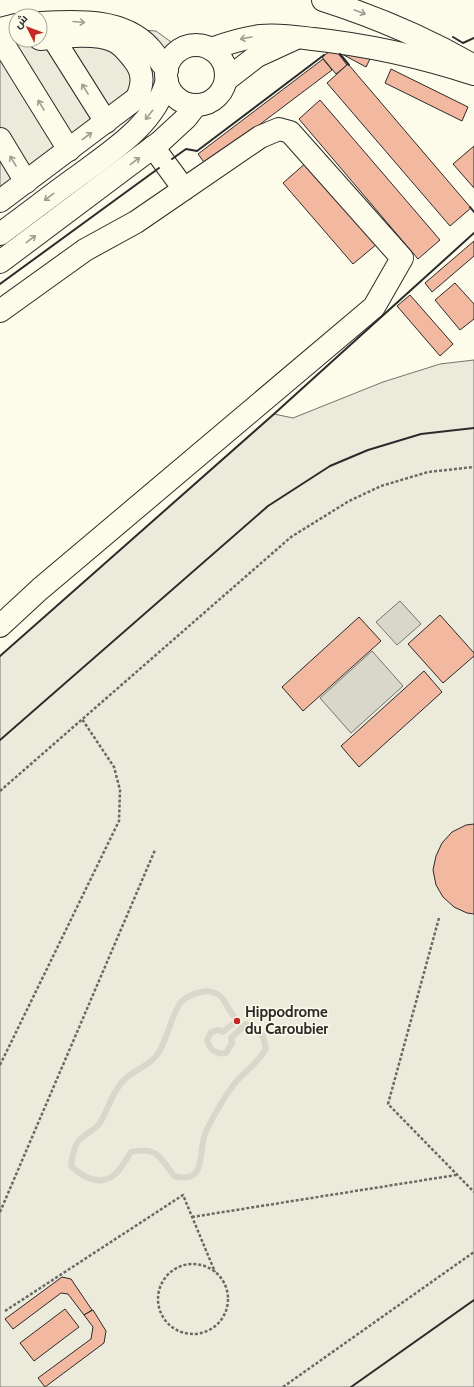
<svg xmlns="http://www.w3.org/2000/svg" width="474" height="1387" viewBox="0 0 474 1387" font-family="Cabin,Cairo,sans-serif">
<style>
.green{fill:#ecebdb;stroke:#74746e}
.parking{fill:#eceadb;stroke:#74746e}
.water{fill:#d8d7c9;stroke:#74746e}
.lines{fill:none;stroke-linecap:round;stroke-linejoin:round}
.stream{stroke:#d8d7c9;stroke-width:6}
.building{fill:#f2b8a0;stroke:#2b2b2b}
.minor-casing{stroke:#2b2b2b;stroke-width:24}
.highway-casing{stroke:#2b2b2b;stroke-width:24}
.path{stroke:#6a6964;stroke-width:2.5;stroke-dasharray:3 2;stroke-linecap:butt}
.minor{stroke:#fdfbea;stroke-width:22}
.highway{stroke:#fdfbea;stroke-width:22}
.wall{stroke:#2b2b2b;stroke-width:2}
.oneway{stroke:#9e9d94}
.poi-dot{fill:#c62828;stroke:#fdfbea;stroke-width:1.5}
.labels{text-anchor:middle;stroke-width:3;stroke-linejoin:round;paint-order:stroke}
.poi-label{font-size:15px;font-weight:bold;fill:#2b2b2b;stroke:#fdfbea;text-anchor:start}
</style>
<rect width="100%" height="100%" fill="#fdfbea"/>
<path class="green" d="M474,360V1387H0V656L274,414L293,418L383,382L440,364Z"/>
<path class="parking" d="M48,24L156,31L178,47L176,67L0,201V31L16,29V40H40Z"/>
<g class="water">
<path d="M400,601L421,624L397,645L376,622Z"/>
<path d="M372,651L403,686L351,733L320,698Z"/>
</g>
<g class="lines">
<path class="stream" d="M206,991C228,993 224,1008 237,1020L223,1032L218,1030L211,1032L207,1040C210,1050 215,1055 226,1053L232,1043L231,1038L246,1024L263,1036L266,1049C258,1063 245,1071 235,1083C224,1097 214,1115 206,1131C197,1151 209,1185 174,1176C160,1157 157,1146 131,1152C126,1159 121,1170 114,1175C99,1187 83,1177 71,1166C72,1158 73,1150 77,1143C82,1135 94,1131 100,1123C109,1108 112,1091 126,1078C136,1069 149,1066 157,1055C168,1039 171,1015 181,1002C188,995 196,993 206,991Z"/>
</g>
<g class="building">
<path d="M334,48L347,65L336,74L322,57Z"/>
<path d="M340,53L371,57L366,67Z"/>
<path d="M323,59L332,70L206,165L198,154Z"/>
<path d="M348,64L471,208L450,226L327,83Z"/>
<path d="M391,69L468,107L462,121L385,83Z"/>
<path d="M320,100L440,240L418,259L299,119Z"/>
<path d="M474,146V188L453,164Z"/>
<path d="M307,162L377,244L353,264L283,183Z"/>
<path d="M474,241V256L432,292L425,283Z"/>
<path d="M455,283L474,304V319L460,330L435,300Z"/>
<path d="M410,295L453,344L440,356L397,306Z"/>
<path d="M440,615L474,653V656L443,683L408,644Z"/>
<path d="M359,617L381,641L303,711L282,687Z"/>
<path d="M424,671L442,692L359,767L341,746Z"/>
<path d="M474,824V914L467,913L454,907L443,897L436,885L433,870L436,856L442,843L452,832L466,825Z"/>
<path d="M62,1277L71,1279L92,1310L84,1315L68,1294L61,1293L13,1329L5,1319Z"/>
<path d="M65,1309L79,1327L34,1361L20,1343Z"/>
<path d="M93,1310L106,1331L104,1343L45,1387L38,1378L91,1339L93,1327L84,1315Z"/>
</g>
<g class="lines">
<g class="minor-casing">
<g id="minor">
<path d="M40,23C77,21 123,18 150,48C156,55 161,63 167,70"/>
<path d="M0,29L16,25"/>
<path d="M53,38L106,122"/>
<path d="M4,45L69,150"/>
<circle cx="196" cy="75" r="30"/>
<path d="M211,49C228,43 244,38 261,36C278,34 297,37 313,39C368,45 422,57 474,74"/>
<path d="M226,80L257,56L294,39"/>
<path d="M0,139L26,182"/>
<path d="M153,147L184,189"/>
<path d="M0,201L137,98C143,84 144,73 134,60C128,53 123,45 114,41C96,32 60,37 40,39"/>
<path d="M0,234C25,216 49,197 74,179C110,152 154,126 167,81"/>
<path d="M0,262L160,142L186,118L196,105"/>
<path d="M0,311L85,250L136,222L260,137L279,129L290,132L402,258L374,307L40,589L0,626"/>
</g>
</g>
<g class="highway-casing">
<path id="highway" d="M323,0C376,17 426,38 474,66"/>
</g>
<g class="path">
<path d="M0,791L291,537L349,501L381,486L428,472L474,467"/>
<path d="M439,918L388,1104L474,1192"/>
<path d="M0,1065L119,821L120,790L114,767L82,719"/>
<path d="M0,1212L155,850"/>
<path d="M192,1217L456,1175"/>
<circle cx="193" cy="1299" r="35"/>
<path d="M5,1311L183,1195L215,1272"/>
<path d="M283,1387L474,1252"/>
</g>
<use href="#minor" class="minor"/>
<use href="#highway" class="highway"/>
<g class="wall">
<path d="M453,37L463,43L474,38"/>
<path d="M340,54L349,65"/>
<path d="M172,159L186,149L197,151L324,55"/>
<path d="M470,207L474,212"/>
<path d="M0,284L159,168"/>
<path d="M0,656L274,414L474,233"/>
<path d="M0,740L268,506L330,466L368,450L421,434L474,428"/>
<path d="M351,1387L474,1300"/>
</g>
</g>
<defs><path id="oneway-shaft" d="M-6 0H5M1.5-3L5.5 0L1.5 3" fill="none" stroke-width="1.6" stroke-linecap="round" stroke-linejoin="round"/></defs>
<g class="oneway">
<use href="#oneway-shaft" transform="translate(360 12) rotate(20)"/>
<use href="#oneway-shaft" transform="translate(79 22) rotate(5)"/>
<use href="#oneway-shaft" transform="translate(246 38) rotate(170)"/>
<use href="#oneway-shaft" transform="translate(85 89) rotate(-122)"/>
<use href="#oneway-shaft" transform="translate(41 105) rotate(-121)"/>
<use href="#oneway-shaft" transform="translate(149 115) rotate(128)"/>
<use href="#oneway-shaft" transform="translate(87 136) rotate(-37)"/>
<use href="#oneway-shaft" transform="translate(13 161) rotate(-121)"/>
<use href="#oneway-shaft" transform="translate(135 161) rotate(-37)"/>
<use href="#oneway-shaft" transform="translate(49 197) rotate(143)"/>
<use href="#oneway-shaft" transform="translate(31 239) rotate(-37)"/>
</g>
<circle class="poi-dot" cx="237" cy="1021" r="4"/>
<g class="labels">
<g class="poi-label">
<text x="245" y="1017">Hippodrome<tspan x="245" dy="17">du Caroubier</tspan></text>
</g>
</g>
<g transform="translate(28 28) rotate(312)"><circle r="19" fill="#fdfbea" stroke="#a9a89e"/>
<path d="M0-3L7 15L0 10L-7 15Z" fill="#c62828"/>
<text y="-6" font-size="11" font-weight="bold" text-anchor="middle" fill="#2b2b2b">ش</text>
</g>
</svg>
